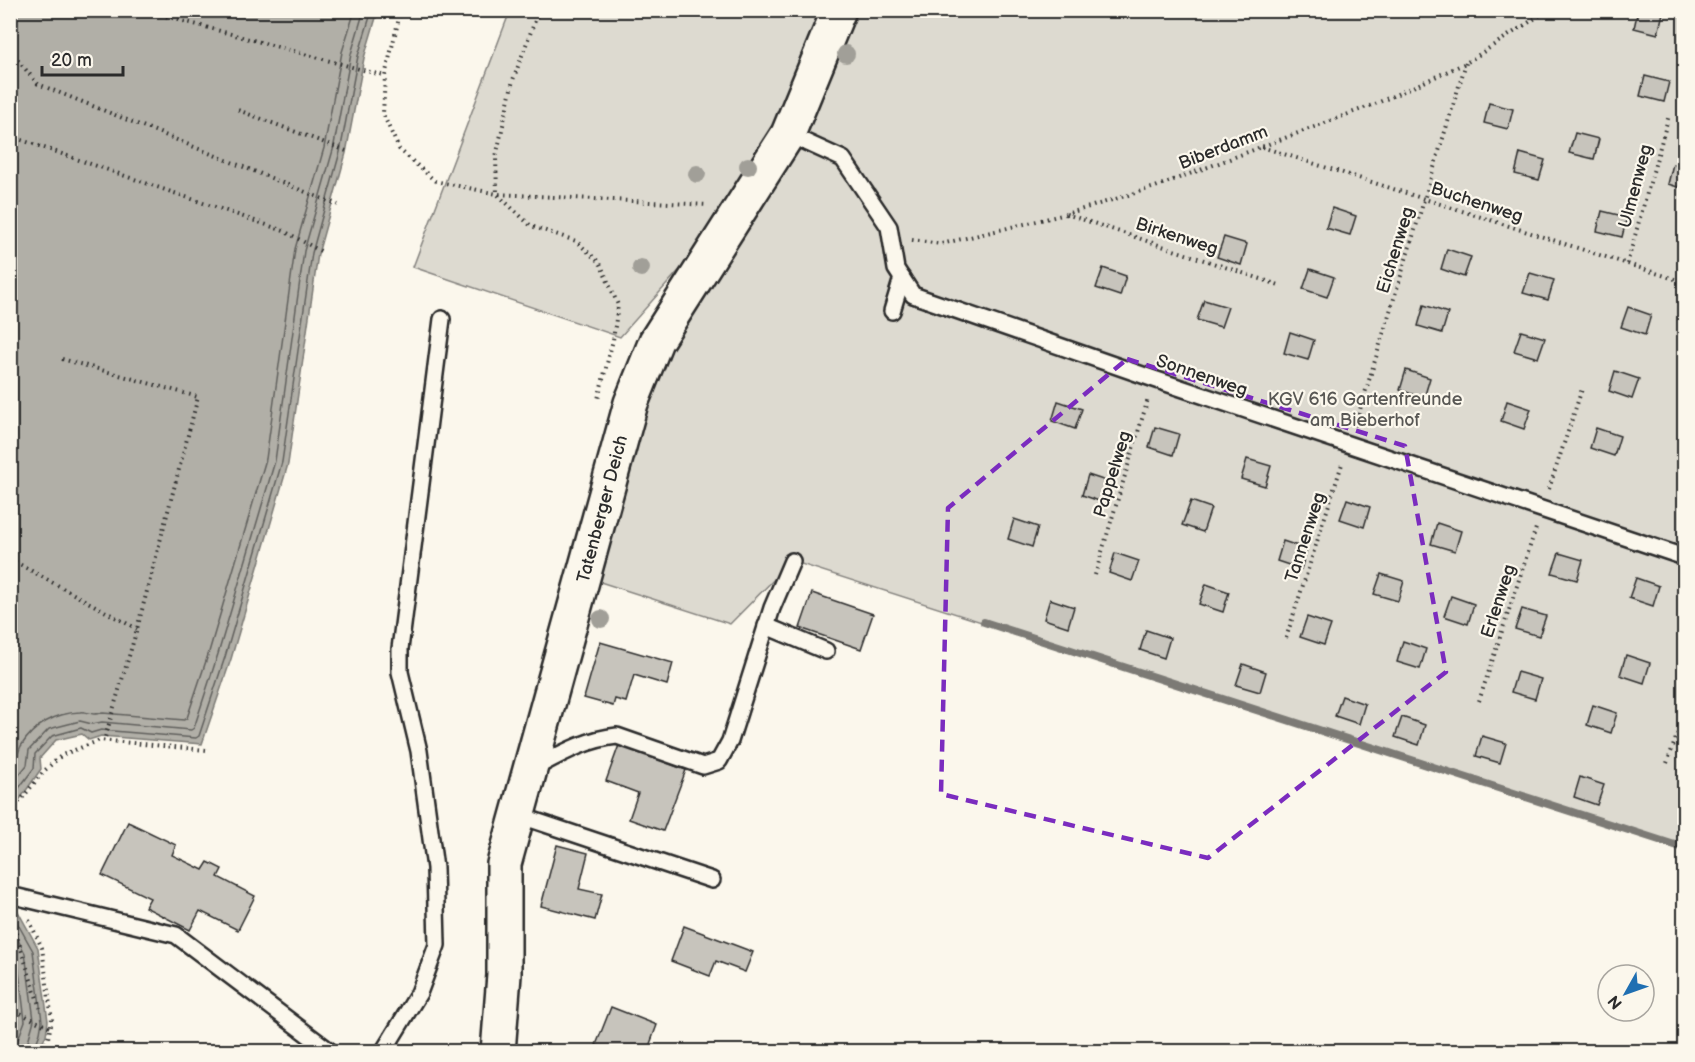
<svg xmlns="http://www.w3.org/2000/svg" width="1695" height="1062" viewBox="0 0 1695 1062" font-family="'Balsamiq Sans',sans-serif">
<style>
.green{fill:#dddad0;stroke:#84827e;stroke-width:1.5}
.water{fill:#b1afa7;stroke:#7b7a75;stroke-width:1.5}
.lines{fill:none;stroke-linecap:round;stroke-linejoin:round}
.shore{stroke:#61605d;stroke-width:1.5}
.stream{stroke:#7b7a75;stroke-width:8}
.building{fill:#c7c4bc;stroke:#2b2b2b;stroke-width:1.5}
.lane-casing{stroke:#2b2b2b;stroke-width:20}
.secondary-casing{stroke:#2b2b2b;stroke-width:38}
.path{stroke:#2b2b2b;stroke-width:4;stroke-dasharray:1.5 4.5;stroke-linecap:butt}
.lane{stroke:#fbf7ec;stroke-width:15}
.secondary{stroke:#fbf7ec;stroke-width:33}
.tree{fill:#a19f98}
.marked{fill:none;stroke:#7b2cbf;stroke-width:4.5;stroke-dasharray:12 8;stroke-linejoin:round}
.labels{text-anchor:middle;stroke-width:4.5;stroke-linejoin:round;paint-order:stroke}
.street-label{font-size:18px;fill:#2b2b2b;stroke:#fbf7ec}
.park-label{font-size:18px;fill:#585754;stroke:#fbf7ec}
</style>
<rect width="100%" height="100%" fill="#fbf7ec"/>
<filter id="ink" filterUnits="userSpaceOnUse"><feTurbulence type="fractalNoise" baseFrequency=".0167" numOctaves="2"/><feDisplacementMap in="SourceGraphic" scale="12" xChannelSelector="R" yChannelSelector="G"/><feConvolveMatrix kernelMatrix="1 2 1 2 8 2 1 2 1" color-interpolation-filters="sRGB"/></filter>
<g filter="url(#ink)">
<g class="green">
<path d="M510,11H827L776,133L699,248L620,337L413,267Z"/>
<path d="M853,11H1684V848L792,561L730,624L594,580L645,406L666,349Z"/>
</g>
<g class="water">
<path d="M11,10L378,11L364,58L346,153L318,254L288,464L231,659L202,744L101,736L89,740L82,734L56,740L40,758L41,769L11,812Z"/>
<path d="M11,904L15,906L38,948L48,1021L46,1035L37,1051H11Z"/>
</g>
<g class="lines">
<g class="shore">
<path d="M10,772C18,761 16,756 21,746C34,725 55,713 80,712C85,711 89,714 94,714C97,714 100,713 103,713L184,720L187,718L209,652L266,459L295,249L324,148L342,52L355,10"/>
<path d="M10,786L27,765L29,750L49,729L80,721L92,724L102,722L191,730L194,728L218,654L275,461L304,251L333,150L351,54L364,10"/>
<path d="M10,800L34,768L35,754L52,736L81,728L91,733L101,730L196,738L199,736L225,657L282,462L312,253L340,152L358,56L372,10"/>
<path d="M10,910L33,951L42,1021L40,1033L33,1052"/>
<path d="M10,925L25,953L34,1020L25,1052"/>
<path d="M10,944L17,955L25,1021L17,1042L16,1052"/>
</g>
<path class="stream" d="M984,622L1684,848"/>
</g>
<g class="building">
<path d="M1638,10H1652L1663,13L1658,34L1634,28Z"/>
<path d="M1645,76L1669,82L1664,102L1640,96Z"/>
<path d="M1489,103L1513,109L1508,129L1484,123Z"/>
<path d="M1575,133L1599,139L1594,159L1569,153Z"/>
<path d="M1520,153L1545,160L1539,180L1515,174Z"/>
<path d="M1673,164L1684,167V189L1668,184Z"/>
<path d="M1332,208L1356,216L1350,235L1326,228Z"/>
<path d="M1602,211L1627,217L1622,237L1597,231Z"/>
<path d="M1224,237L1247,244L1241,265L1217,257Z"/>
<path d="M1447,249L1471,257L1464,277L1441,269Z"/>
<path d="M1103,268L1126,276L1120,296L1096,288Z"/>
<path d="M1310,269L1334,277L1327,297L1303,289Z"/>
<path d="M1530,273L1554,280L1548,300L1523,293Z"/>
<path d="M1204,300L1228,307L1221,327L1197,320Z"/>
<path d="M1424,305L1448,313L1442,333L1418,326Z"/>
<path d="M1628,307L1651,315L1645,335L1621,327Z"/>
<path d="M1521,331L1545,338L1538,358L1514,351Z"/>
<path d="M1290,332L1314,340L1308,360L1284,353Z"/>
<path d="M1406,370L1430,378L1424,398L1400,390Z"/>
<path d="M1615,371L1639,379L1632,399L1609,391Z"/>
<path d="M1058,401L1082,409L1075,429L1052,421Z"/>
<path d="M1507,401L1531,409L1524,429L1501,421Z"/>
<path d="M1155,427L1179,434L1173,455L1149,447Z"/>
<path d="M1596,428L1620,436L1614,456L1590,448Z"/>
<path d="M1247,459L1271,466L1265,486L1241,479Z"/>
<path d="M1088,475L1112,483L1105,503L1082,495Z"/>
<path d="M1347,499L1370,507L1364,527L1340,519Z"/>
<path d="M1191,501L1211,508L1203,532L1182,525Z"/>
<path d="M1014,519L1038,527L1032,547L1008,539Z"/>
<path d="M1437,523L1461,531L1455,551L1431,544Z"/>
<path d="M1283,541L1307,549L1301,569L1277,561Z"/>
<path d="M1115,553L1139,561L1132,581L1109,573Z"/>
<path d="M1559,553L1583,560L1577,580L1552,573Z"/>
<path d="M1381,574L1404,581L1398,601L1374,594Z"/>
<path d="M1636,578L1659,586L1653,606L1629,598Z"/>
<path d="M1206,584L1229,592L1223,612L1199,604Z"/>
<path d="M812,593L873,614L861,649L800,628Z"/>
<path d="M1451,596L1474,604L1468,624L1444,616Z"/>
<path d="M1050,599L1074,607L1068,627L1044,619Z"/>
<path d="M1522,609L1546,616L1539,636L1515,629Z"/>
<path d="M1307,617L1331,625L1324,645L1300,637Z"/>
<path d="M1146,630L1170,638L1164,658L1140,650Z"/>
<path d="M1403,641L1426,649L1420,669L1397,662Z"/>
<path d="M600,642L673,663L667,685L634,675L626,702L615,699L613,706L584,698Z"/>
<path d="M1626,655L1650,663L1644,683L1620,675Z"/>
<path d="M1243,664L1266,672L1260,692L1236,685Z"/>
<path d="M1517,672L1541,679L1535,699L1511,692Z"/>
<path d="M1342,696L1365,704L1359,724L1335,716Z"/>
<path d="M1593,705L1617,713L1611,733L1587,725Z"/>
<path d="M1402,717L1425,725L1419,745L1395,737Z"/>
<path d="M1482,736L1506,743L1500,763L1476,756Z"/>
<path d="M619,745L686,770L663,831L629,819L638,793L606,781Z"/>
<path d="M1580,777L1604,785L1597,805L1574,797Z"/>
<path d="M128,822L176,845L172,855L203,870L208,862L222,869L218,877L255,896L238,930L200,911L190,930L145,907L150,898L102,875Z"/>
<path d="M557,845L588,853L579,889L602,894L595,920L541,906Z"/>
<path d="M684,926L753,952L745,972L716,961L710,976L671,961Z"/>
<path d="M611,1007L657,1025L647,1052H613L596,1045Z"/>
</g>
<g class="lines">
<g class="lane-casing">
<g id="lane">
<path d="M788,134L843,159L889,227L896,269L913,295L1154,379L1684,557"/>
<path d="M892,311L902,278"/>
<path d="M766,626L826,651"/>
<path d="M532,769C559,755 586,739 617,736L703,766L719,761L730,741L772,608L792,561"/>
<path d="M518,815L712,880"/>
<path d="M10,895L176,935L331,1052"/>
<path d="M383,1052L419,993L437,945L435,868L419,751L400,672V649L442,319"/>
</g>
</g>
<g class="secondary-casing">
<path id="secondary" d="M498,1052L504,975V864L631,403L656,341L788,134L839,10"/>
</g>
<g class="path">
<path d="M143,10L385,76"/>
<path d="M401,10L385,76L383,114L399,149L435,181L497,194L708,205"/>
<path d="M539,10L513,80L496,157L497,194L531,226L576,241L600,263L618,305L613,340L598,399"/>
<path d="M10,51L38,84L338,205"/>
<path d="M238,110L349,152"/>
<path d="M10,136L284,231L322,252"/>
<path d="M1262,147L1684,282"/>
<path d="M1066,214L1279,285"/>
<path d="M912,240L941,244L1066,214L1155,187L1375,104L1466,63L1548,10"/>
<path d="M1627,264L1669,115"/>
<path d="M62,359L198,397L137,629L104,741"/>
<path d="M1355,426L1466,63"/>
<path d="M1549,489L1582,389"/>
<path d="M10,559L137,629"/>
<path d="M1095,575L1148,399"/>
<path d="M1286,638L1342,464"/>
<path d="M1479,701L1536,528"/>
<path d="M1667,763L1684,716"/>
<path d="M10,797L20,801"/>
<path d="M10,818L20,801L43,772L62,755L100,740L206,750"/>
<path d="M13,917L11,918L40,1008"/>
<path d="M29,920L42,948L52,1020L48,1038L41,1052"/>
<path d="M10,1008L50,1028"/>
</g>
<use href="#lane" class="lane"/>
<use href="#secondary" class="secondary"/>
</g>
<g class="tree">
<circle cx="846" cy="54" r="9"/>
<circle cx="748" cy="166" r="9"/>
<circle cx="697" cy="174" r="9"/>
<circle cx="641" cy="268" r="9"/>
<circle cx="601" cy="619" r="9"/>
</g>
</g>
<path class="marked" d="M1127,359L1405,446L1446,672L1208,858L941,794L948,508Z"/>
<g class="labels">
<g class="street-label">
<text transform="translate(1223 147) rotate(-21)" y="6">Biberdamm</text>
<text transform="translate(1635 186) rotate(-75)" y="6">Ulmenweg</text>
<text transform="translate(1477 202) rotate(18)" y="6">Buchenweg</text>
<text transform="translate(1177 236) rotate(18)" y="6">Birkenweg</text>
<text transform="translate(1395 250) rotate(-73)" y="6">Eichenweg</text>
<text transform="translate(1202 375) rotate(19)" y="6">Sonnenweg</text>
<text transform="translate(1112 474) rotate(-73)" y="6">Pappelweg</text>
<text transform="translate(602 509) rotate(-75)" y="6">Tatenberger Deich</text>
<text transform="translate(1305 537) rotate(-72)" y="6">Tannenweg</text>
<text transform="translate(1498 601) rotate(-72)" y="6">Erlenweg</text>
</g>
<g class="park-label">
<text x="1365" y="405">KGV 616 Gartenfreunde<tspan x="1365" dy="21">am Bieberhof</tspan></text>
</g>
</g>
<rect width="1695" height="1062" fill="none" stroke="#fbf7ec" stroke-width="36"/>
<rect x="18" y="18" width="1659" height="1026" fill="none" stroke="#2b2b2b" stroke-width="2" filter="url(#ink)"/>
<g transform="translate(1626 993) rotate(230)"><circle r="28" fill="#fbf7ec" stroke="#a8a59f" stroke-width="1.5"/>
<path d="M0-4.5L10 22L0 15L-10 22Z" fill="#1f6fb2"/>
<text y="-9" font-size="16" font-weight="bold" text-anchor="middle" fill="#2b2b2b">N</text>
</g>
<path d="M42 66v9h81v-9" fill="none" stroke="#2b2b2b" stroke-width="3"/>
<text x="51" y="66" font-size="18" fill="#2b2b2b" stroke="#fbf7ec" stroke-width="4.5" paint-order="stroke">20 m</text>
</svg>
